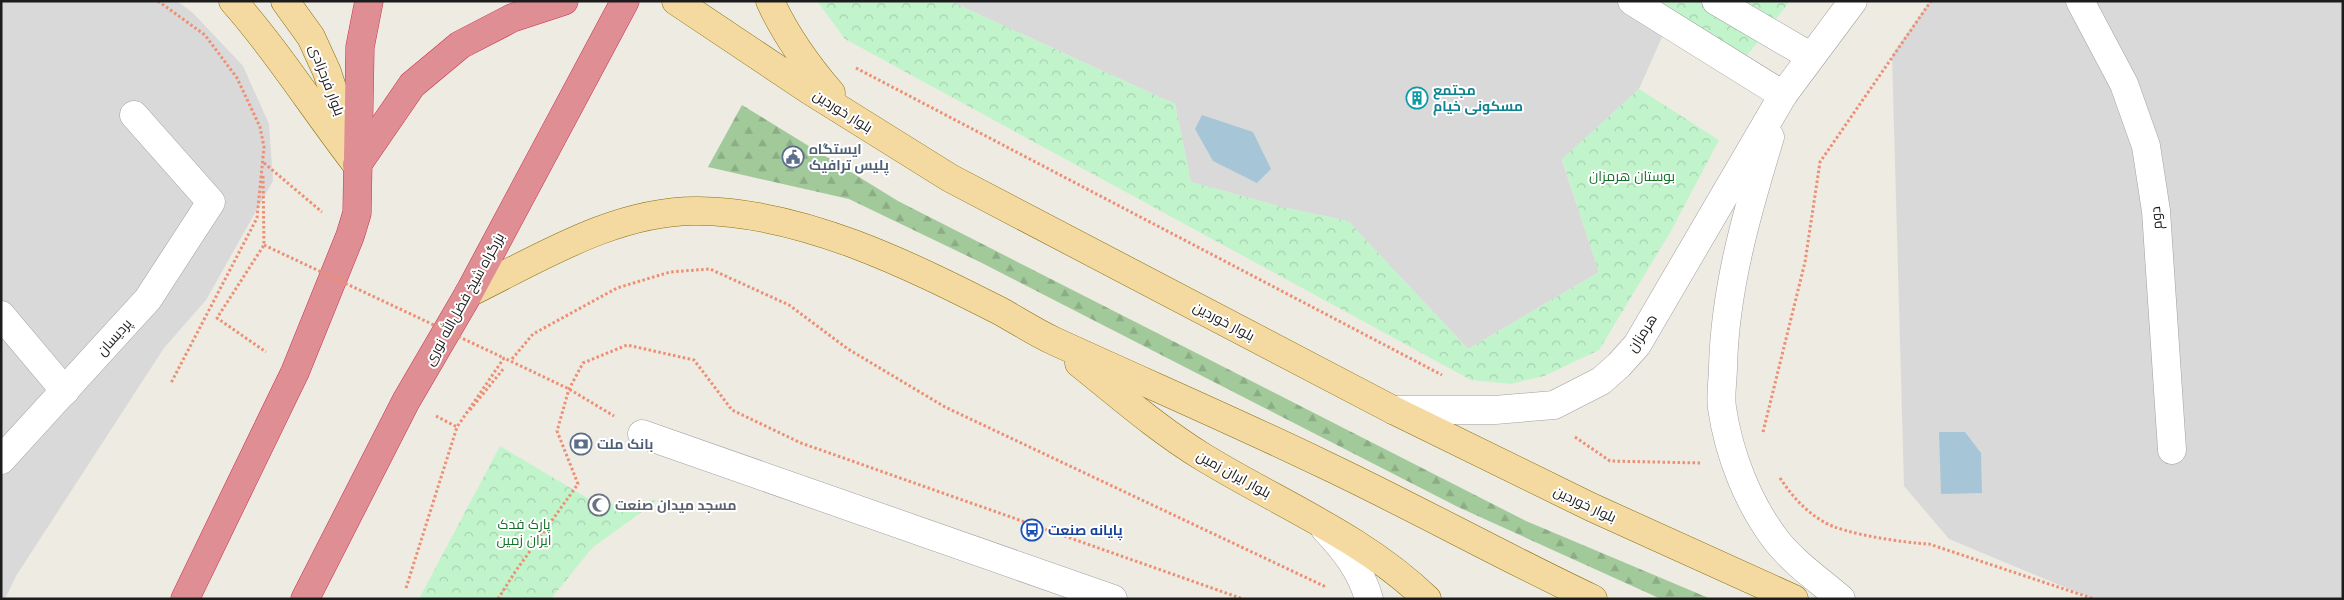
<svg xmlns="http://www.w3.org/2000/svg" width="2344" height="600" viewBox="0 0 2344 600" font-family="'Open Sans',Cairo,sans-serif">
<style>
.residential{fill:#dad9d9}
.forest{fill:url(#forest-firs)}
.park{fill:url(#park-crowns)}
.water{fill:#a6c6d7}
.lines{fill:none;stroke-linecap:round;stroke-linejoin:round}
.minor-casing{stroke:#a0a0a0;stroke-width:29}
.major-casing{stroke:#896f0b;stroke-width:29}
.highway-casing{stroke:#c93152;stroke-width:29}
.path{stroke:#ee8e72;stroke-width:3;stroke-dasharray:2.5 2.5;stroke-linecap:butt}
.minor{stroke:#fff;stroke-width:28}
.major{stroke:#f4daa0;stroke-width:28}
.highway{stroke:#df8f94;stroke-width:28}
.path-bridge{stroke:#ee8e72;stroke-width:3;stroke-dasharray:2.5 2.5;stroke-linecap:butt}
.labels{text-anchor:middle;stroke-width:4;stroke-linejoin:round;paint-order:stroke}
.street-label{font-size:14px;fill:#1c1c1c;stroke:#fff}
.culture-label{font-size:14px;font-weight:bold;fill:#0d838f;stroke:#fff;text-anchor:start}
.service-label{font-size:14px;font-weight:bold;fill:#4e5e75;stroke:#fff;text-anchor:start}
.park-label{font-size:14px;fill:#137127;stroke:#fff}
.worship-label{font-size:14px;font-weight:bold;fill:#5b616d;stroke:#fff;text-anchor:start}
.transit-label{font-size:14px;font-weight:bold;fill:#164399;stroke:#fff;text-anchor:start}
</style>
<defs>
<pattern id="forest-firs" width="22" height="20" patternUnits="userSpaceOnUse" patternTransform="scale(1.25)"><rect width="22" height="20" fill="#a2c99a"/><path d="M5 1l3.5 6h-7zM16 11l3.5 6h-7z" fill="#8bac84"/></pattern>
<pattern id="park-crowns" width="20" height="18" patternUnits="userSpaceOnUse" patternTransform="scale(1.25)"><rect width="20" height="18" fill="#c2f4cc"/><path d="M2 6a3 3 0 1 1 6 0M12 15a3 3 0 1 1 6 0" fill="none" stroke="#a6d1af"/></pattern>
</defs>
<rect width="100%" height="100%" fill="#edebe2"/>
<g class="residential">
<path d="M1,1H177L193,13L243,66L269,124L273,181L206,300L164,348L16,576L5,599H1Z"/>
<path d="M950,1H1678L1639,89L1562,160L1599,272L1468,349L1348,221L1282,207L1191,182L1175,104Z"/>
<path d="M1930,1H2343V599H2093L1949,539L1904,486L1892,55Z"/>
</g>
<path class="forest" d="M742,105L898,201L1526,521L1711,599H1661L1458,507L982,263L849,199L708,167Z"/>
<g class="park">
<path d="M817,1H950L1175,104L1191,182L1282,207L1348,221L1468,349L1599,272L1562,159L1639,89L1719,140L1671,231L1599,350L1544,376L1511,384L1471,380L845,39Z"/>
<path d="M1651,1H1790L1745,58Z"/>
<path d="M500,446L599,505L658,500L592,548L551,599H419Z"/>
</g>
<g class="water">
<path d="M1202,115L1253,132L1271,169L1257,183L1213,161L1195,129Z"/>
<path d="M1939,432H1965L1981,453L1982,493L1941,494Z"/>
</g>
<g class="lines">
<g class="minor-casing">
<g id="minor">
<path d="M1632,1L1783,95"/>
<path d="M1716,1L1810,56"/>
<path d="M2080,1L2124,84L2146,146L2156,211L2172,450"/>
<path d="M1770,137C1747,212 1725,288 1723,367C1723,380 1720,395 1722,408C1729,455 1748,503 1776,540C1794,563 1819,580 1841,599"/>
<path d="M1,315L65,391"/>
<path d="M1393,410H1495L1554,405L1601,381L1619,365L1637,345L1783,95L1853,1"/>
<path d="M642,434L1113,599"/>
<path d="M1,460L148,299L211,202L134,115"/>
<path d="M1325,529C1345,550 1361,571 1369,599"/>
</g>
</g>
<g class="major-casing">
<g id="major">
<path d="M233,1C278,52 315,111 357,165"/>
<path d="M285,1L311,37L327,72L351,147"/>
<path d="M676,1L809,90L950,178L1393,410L1591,507L1794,599"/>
<path d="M770,1C786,36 806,64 831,93"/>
<path d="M469,293C540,258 616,210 698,211C803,212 909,265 1000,311C1018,321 1035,332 1054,341C1143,382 1234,421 1323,464C1414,507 1502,556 1593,599"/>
<path d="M1079,363C1120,396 1159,430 1203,457C1278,503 1363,537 1427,599"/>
</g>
</g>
<g class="highway-casing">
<g id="highway">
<path d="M357,165L412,85L460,45L512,18L564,1"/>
<path d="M185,599L295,372L350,236L357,213L360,47L369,1"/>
<path d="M305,599L406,401L469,293L625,1"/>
</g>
</g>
<g class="path">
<path d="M158,1L205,35L237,78L260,127L264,147L257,218L171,383"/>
<path d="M856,68L1442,375"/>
<path d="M264,163L322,212"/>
<path d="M263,176L264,245L217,318L266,352"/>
<path d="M512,359L533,334L617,288L670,272L710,269L789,305L848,349L945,407L1326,587"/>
<path d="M470,410L504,368"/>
<path d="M436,416L457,427L504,358L569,389L614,416"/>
<path d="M1763,432L1805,262L1820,162L1931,1"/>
<path d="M1575,437L1610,461L1701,463"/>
<path d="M1780,478C1792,496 1805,511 1824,522C1843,534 1906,543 1929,544L2094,599"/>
<path d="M406,588L457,427"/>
<path d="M498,599L515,572L578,484L557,431L569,389L583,363L627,345L694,360L732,410L801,443L1243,599"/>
</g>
<use href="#minor" class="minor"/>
<use href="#major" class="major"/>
<use href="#highway" class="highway"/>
<path class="path-bridge" d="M264,245L504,358"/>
</g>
<defs>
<g id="building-ring" transform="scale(1.125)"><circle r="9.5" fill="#fff" stroke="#0f9aa8" stroke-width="1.5"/><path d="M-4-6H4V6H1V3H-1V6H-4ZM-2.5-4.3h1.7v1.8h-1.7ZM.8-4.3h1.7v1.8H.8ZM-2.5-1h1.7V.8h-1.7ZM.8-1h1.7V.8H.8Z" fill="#0f9aa8"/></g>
<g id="civic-ring" transform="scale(1.125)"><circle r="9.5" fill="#fff" stroke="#5c6f8a" stroke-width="1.5"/><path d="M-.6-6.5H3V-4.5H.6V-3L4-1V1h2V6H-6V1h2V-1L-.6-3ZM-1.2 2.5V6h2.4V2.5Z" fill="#5c6f8a"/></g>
<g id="bank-ring" transform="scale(1.125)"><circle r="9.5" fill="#fff" stroke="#5c6f8a" stroke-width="1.5"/><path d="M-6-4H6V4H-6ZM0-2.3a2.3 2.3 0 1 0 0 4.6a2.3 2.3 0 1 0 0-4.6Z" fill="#5c6f8a"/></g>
<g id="mosque-ring" transform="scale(1.125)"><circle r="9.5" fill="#fff" stroke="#6b7280" stroke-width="1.5"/><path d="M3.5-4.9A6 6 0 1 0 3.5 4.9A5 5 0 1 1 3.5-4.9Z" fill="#6b7280"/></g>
<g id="bus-ring" transform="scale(1.125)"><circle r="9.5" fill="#fff" stroke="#1a4fb4" stroke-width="1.5"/><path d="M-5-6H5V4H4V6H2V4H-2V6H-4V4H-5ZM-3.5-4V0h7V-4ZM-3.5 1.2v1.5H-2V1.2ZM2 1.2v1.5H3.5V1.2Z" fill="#1a4fb4"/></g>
</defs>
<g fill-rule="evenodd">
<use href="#building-ring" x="1417" y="98"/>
<use href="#civic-ring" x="793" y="157"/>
<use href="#bank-ring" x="581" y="444"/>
<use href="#mosque-ring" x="599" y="505"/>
<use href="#bus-ring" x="1032" y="530"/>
</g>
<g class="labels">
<g class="street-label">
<text transform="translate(327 80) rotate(69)" y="5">بلوار فرحزادی</text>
<text transform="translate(843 111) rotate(32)" y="5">بلوار خوردین</text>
<text transform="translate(2156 218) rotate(-95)" y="5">دوم</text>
<text transform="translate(464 299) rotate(-61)" y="5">بزرگراه شیخ فضل‌الله نوری</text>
<text transform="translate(1224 321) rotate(28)" y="5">بلوار خوردین</text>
<text transform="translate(1642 333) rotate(-57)" y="5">هرمزان</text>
<text transform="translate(114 337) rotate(-48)" y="5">پردیسان</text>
<text transform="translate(1234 474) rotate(29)" y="5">بلوار ایران زمین</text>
<text transform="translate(1585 504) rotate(25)" y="5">بلوار خوردین</text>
</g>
<g class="culture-label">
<text x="1433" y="95">مجتمع<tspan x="1433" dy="16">مسکونی خیام</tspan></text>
</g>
<g class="service-label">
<text x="809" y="154">ایستگاه<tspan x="809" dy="16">پلیس ترافیک</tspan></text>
<text x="597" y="449">بانک ملت</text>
</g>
<g class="park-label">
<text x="1632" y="181">بوستان هرمزان</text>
<text x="524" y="529">پارک فدک<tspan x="524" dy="16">ایران زمین</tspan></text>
</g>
<g class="worship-label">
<text x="615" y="510">مسجد میدان صنعت</text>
</g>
<g class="transit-label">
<text x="1048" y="535">پایانه صنعت</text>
</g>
</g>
<rect width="2344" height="600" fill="none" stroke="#1c1c1c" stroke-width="5"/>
</svg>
